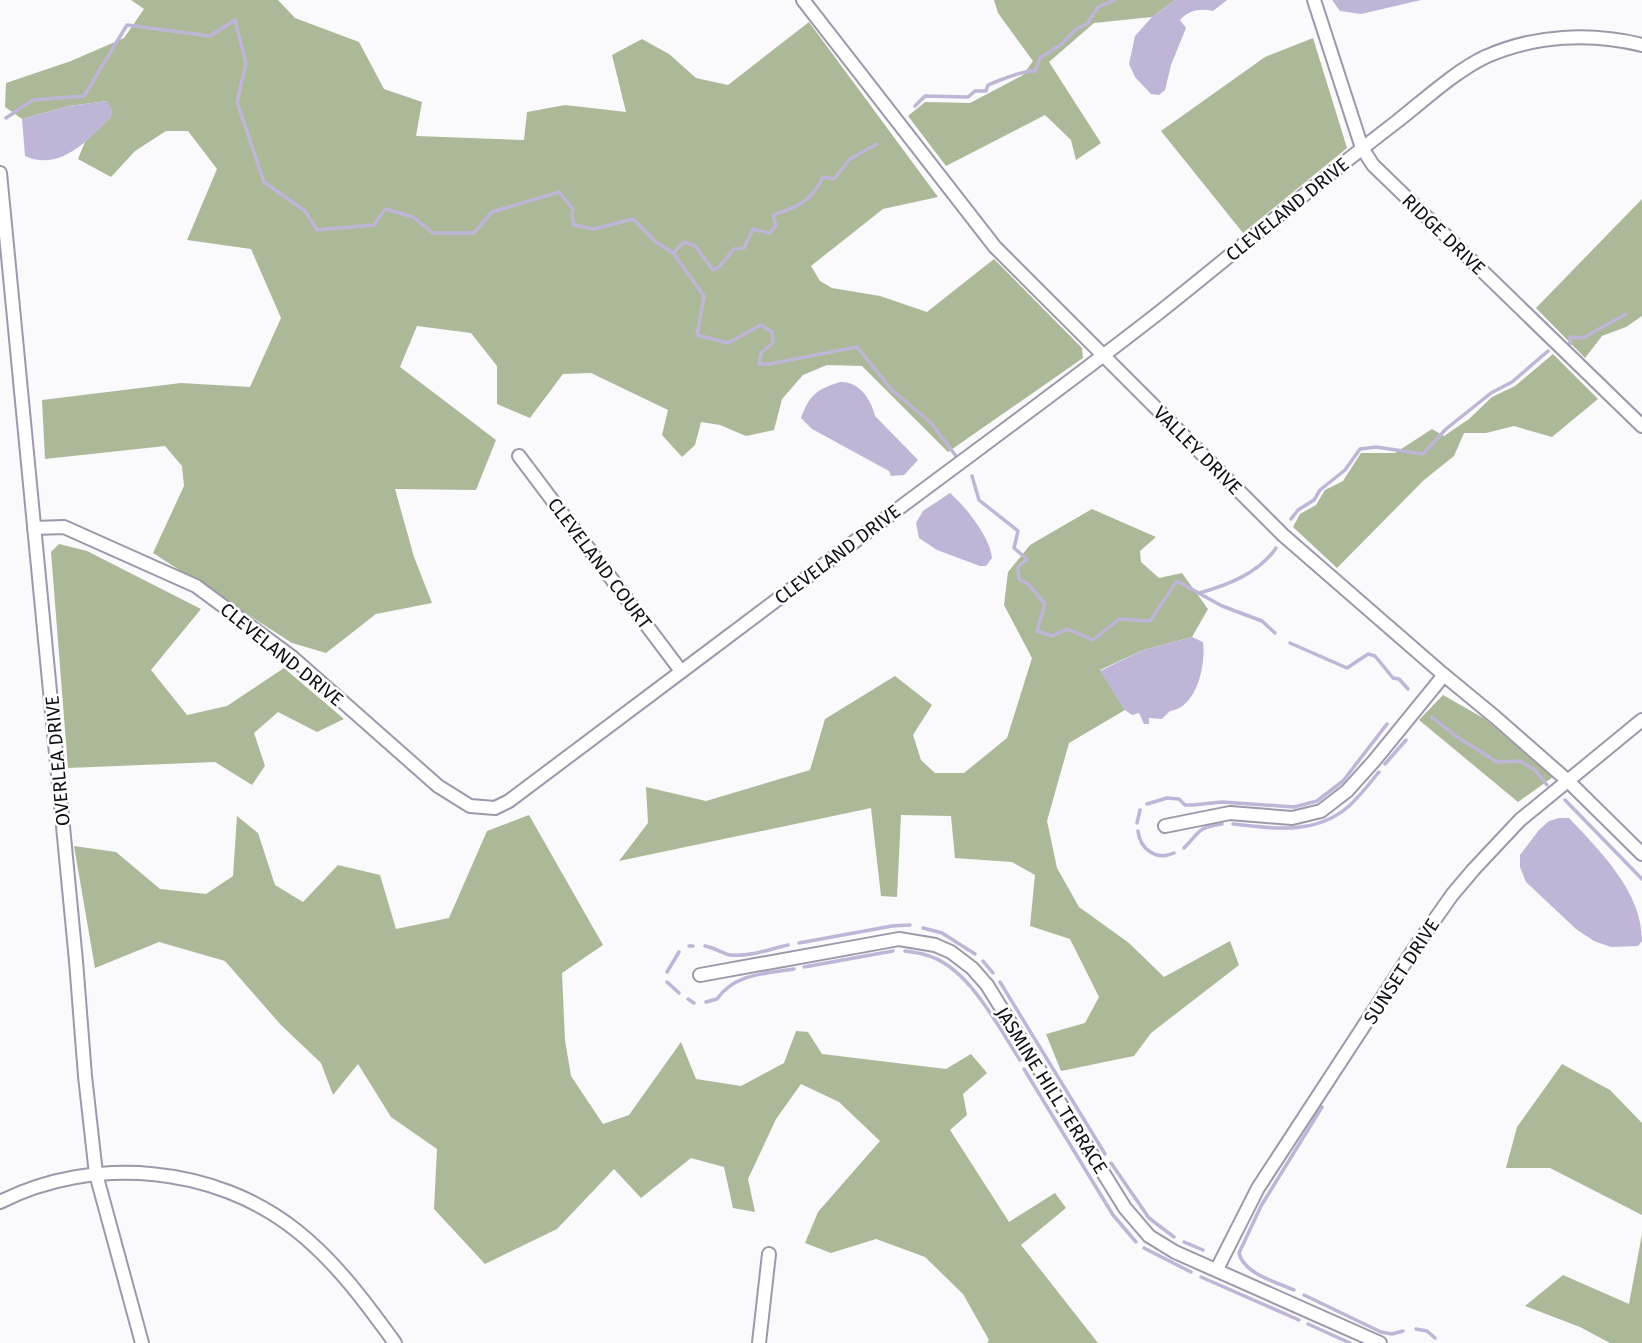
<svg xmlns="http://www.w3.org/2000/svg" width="1642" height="1343" viewBox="0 0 1642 1343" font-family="'Fira Sans',sans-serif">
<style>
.forest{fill:#acb998}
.water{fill:#bfb5d7}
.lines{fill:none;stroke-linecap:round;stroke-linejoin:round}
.stream{stroke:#bfb5d7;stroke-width:3.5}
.minor-casing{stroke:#9d98aa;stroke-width:16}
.minor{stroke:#fff;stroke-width:12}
.labels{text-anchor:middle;stroke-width:5;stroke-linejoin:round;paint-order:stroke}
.street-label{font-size:19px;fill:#121016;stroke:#fff}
</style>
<rect width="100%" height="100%" fill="#faf9fc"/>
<g class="forest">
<path d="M131,0H278L295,18L359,42L384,89L422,102L416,136L524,140L527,112L565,105L626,112L612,55L642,39L669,54L696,78L728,85L809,22L938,197L883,209L811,266L820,281L832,288L880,296L927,312L994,259L1082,348L1083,358L948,452L862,366L827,365L803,375L782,399L774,430L746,436L720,425L701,422L695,445L682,457L662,435L668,410L591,373L563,374L530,418L497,404V366L471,333L417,326L400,367L496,440L476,490L395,489L414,557L432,603L376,614L326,653L292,643L153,553L184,486L182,466L165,446L45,459L42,400L181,383L250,387L281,318L251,249L187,240L217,169L188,131H166L135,151L111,177L78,159L85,142L111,117L107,101L69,106L22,119L5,107L6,83L71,61L124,38L144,9Z"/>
<path d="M994,0H1175L1152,17L1094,23L1049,62L1101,143L1076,160L1071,140L1045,115L946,166L908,116L925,102L970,103L1023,75L1033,61L998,13Z"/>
<path d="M1313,38L1347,148L1243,233L1161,131L1265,57Z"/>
<path d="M1642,199V316L1626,327L1602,336L1585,358L1536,308Z"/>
<path d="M1553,354L1598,399L1552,437L1514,426L1486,433H1464L1454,456L1424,480L1337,568L1293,527L1300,514L1316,505L1325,490L1343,481L1361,453H1395L1432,429L1444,436L1469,419L1492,397L1515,386Z"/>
<path d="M1092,509L1156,537L1140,551L1141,562L1159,578L1182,573L1208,609L1192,637L1143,650L1100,670L1125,710L1069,743L1047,821L1057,868L1079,907L1129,943L1164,977L1230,941L1239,965L1151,1033L1134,1056L1061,1071L1046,1034L1085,1023L1099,997L1070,939L1030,926L1035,875L1012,862L955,858L951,816L901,815L897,897L881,896L871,808L619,861L648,823L646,787L706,801L810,770L825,719L895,676L932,705L913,735L921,760L935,773H964L1007,738L1032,658L1004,605L1008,572L1030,545Z"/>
<path d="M59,544L87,551L201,609L151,670L187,715L227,706L284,668L344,719L317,732L278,712L254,733L265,766L252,785L215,762L68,768L51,552Z"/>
<path d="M1443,695L1485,719L1553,777L1518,802L1419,720Z"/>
<path d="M529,815L603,945L562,973L565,1040L571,1076L603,1124L629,1115L681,1042L696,1079L741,1086L784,1063L796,1031L808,1032L822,1054L946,1069L971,1054L987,1073L963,1094L967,1115L950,1130L1009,1222L1055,1193L1066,1208L1021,1245L1098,1343H987L989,1340L963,1294L925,1257L876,1239L831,1253L805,1243L818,1212L880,1141L839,1102L801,1084L776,1119L748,1179L755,1212L733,1208L724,1167L691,1158L641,1198L614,1169L557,1229L485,1264L434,1209L437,1149L391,1117L358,1064L333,1095L321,1063L281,1025L225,961L159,942L95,968L74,846L116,852L160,889L206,894L233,876L237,816L258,833L275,885L303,902L338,865L380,875L396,929L449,918L487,831Z"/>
<path d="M1562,1064L1610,1090L1642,1123V1215L1550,1168H1506L1517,1127Z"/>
<path d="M1642,1234V1343H1610L1580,1327L1525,1306L1563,1275L1629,1304Z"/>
</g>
<g class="water">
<path d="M1175,0H1227L1213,11C1200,8 1189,10 1180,20L1186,28L1171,65L1165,90L1159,95L1151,94L1135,77L1129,64L1135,36L1152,17Z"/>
<path d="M1332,0H1421L1361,14L1340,11Z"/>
<path d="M107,101L113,112L111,117C88,140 60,172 25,156L22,119L69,106Z"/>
<path d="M840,382C859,381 871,399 875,416L918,460L904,475L891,476L889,471L812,429L801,418C810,394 816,390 840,382Z"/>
<path d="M950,493C965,506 990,537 992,558L986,566H980L937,550L919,538L916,523L923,511Z"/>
<path d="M1192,637L1203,642C1206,664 1197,708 1170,711L1162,719L1149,718V724H1144L1139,713L1132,715L1125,710L1100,671L1143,650Z"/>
<path d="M1559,818H1569C1601,852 1642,892 1642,941L1638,946L1611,947L1594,941L1576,929L1526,882L1520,867V855L1539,830L1549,821Z"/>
</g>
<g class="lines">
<g class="stream">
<path d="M915,106L925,96L968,97L975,91H986L988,85C1000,80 1023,70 1035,71L1040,58L1062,44L1076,29L1087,24L1098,7L1115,0"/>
<path d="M6,118L33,100L84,96L127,25L210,36L235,20L246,63L237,102L264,182L305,211L317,230L374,225L385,209L413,217L433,233H474L492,212L559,192L573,209L572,216L574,225L594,229L633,219L656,242L673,253L704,296L697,335L728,343L761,325L772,332L773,343L761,353L759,364H769L857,347L891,389L931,423L956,456"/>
<path d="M674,252L684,242L695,246L713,270L719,267L734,249L744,248L753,229L769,233L776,226L773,215C798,207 812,201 823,177L834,179L850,159L877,144"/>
<path d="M1570,344V337L1583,338L1626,314"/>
<path d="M972,476L979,500L1018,531L1014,548L1027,559L1018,567L1019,579L1028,584L1045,604L1037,631L1052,636L1067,629L1093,640L1119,619L1150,621L1177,581L1222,606L1262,621L1275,633"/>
<path d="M1291,519L1298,510L1314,500L1320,490L1345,470L1360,449L1376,447L1423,454L1446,429L1491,393L1512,382L1548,351"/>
<path d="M1199,593C1228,585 1259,573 1276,548"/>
<path d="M1290,643L1347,668L1368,654L1375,656L1393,678L1399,679L1408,689"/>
<path d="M1432,717L1457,737L1497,762L1520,761L1535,770L1547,785"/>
<path d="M1385,764L1406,740"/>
<path d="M1565,800L1642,879"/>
<path d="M1147,804L1167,798L1179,799L1185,805H1193L1222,802L1294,807L1317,801L1343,781L1387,724"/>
<path d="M1137,823L1140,810"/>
<path d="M1233,824C1272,829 1317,835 1349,806C1360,796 1369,784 1379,772"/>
<path d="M1138,831C1140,849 1156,861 1174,853"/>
<path d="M1184,848C1201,831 1196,828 1222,824"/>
<path d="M923,928L942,933L975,954"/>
<path d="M799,943L892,926L910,925"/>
<path d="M689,946H693"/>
<path d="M705,946C716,948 723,954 731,955C750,957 770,949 788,945"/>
<path d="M905,951C912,952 920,953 926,955C968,966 997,1025 1020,1060"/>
<path d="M983,961L993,973"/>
<path d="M804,967L893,951"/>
<path d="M667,972L679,952"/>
<path d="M667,982L679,993"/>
<path d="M1000,982L1105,1154"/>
<path d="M688,999L694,1003"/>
<path d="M706,1002L717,999C735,973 765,974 794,969"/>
<path d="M1024,1069L1113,1215L1136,1242"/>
<path d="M1111,1163L1149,1218L1174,1237"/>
<path d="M1184,1242L1203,1250"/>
<path d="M1144,1248L1191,1272"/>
<path d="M1201,1277L1299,1320"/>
<path d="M1294,1290C1276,1282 1244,1274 1239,1253L1261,1206L1322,1107"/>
<path d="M1304,1295L1381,1332L1392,1334L1403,1331"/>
<path d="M1308,1324L1350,1343"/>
<path d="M1416,1329L1427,1331L1435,1338"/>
</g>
<g class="minor-casing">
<g id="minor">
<path d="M803,0L995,247L1283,535L1444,675L1495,717L1568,781L1642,854"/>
<path d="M1314,0L1362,148L1373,165L1642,426"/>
<path d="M0,173L76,961L85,1076L96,1174L142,1343"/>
<path d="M519,456L681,671"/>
<path d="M34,528L64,527L196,586L292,657L438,786L470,806L495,808L509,801C628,712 747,622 866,533C964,459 1064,387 1161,311C1239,249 1315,184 1395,123C1422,102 1454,72 1485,57C1534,35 1591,32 1642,45"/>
<path d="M1165,826L1230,813L1292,818L1321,811L1347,791L1374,761L1444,675"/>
<path d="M700,975L899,939L935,945L951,952L972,968L987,985L1125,1208L1149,1236L1175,1252L1380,1343"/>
<path d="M0,1202C93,1155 215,1165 297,1231C336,1262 366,1303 395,1343"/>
<path d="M1217,1269L1258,1188L1414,949L1452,895L1474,869L1520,820L1642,720"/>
<path d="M759,1343L769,1254"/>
</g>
</g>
<use href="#minor" class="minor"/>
</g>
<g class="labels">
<g class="street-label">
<text transform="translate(1287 209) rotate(-39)" y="7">CLEVELAND DRIVE</text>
<text transform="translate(1444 234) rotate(44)" y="7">RIDGE DRIVE</text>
<text transform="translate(1198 450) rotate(45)" y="7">VALLEY DRIVE</text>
<text transform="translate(837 554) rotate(-37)" y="7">CLEVELAND DRIVE</text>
<text transform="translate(600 563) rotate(53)" y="7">CLEVELAND COURT</text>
<text transform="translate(282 654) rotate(39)" y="7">CLEVELAND DRIVE</text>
<text transform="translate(57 761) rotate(-95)" y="7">OVERLEA DRIVE</text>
<text transform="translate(1401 971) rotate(-57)" y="7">SUNSET DRIVE</text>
<text transform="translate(1052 1090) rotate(58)" y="7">JASMINE HILL TERRACE</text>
</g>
</g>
</svg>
